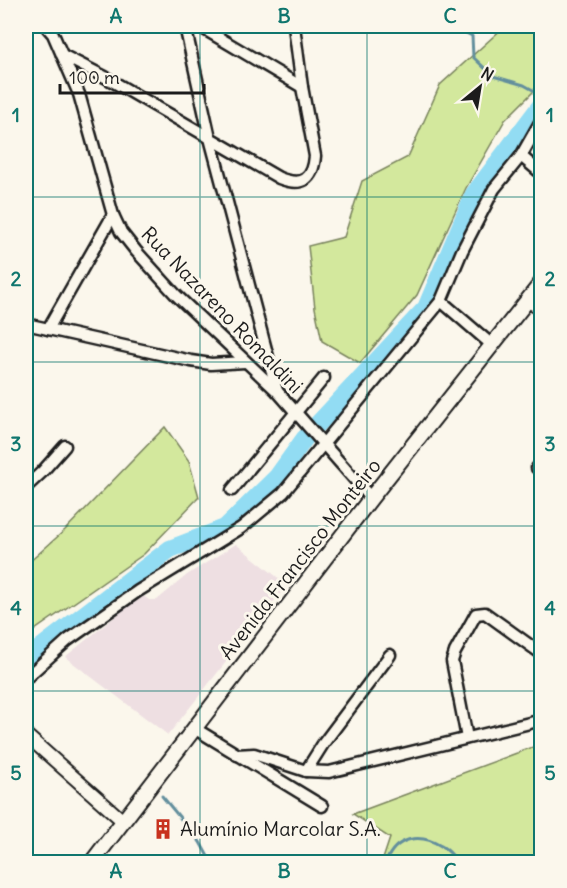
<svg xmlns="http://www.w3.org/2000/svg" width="567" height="888" viewBox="0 0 567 888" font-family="Delius,sans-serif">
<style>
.built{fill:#eedfe2}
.green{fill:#d3e89d;stroke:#78825c;stroke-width:1.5}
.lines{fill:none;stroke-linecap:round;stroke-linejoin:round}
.stream{stroke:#638f9d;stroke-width:3}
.river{stroke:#92dcf3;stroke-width:18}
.minor-casing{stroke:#1c1c1c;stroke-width:15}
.tertiary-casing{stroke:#1c1c1c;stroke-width:16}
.secondary-casing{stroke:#1c1c1c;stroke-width:18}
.minor{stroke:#fbf7ec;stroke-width:10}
.tertiary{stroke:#fbf7ec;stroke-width:12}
.secondary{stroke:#fbf7ec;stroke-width:14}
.grid{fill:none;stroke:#0f766e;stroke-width:1.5;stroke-opacity:0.55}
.labels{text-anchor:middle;stroke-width:6;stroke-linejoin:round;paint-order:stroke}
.street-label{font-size:20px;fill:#1c1c1c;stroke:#fbf7ec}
.poi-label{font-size:20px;fill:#1c1c1c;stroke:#fbf7ec;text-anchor:start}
.neatline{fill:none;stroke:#0f766e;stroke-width:2}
.grid-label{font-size:20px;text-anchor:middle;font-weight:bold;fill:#0f766e}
</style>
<rect width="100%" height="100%" fill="#fbf7ec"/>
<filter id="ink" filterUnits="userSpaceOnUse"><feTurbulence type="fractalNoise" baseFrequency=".0167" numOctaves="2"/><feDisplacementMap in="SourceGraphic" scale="12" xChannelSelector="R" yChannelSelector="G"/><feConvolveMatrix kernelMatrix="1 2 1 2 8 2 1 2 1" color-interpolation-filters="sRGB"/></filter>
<g filter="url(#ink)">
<path class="built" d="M236,544L287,585L168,735L65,657L142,595L149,600H157L187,575Z"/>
<g class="green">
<path d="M505,26H541V84L505,120L466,188L417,295L360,363L322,341L315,308L308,246L344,237L362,181L408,157L440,85Z"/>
<path d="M165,427L189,461L199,497L144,554L26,636V565L65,530Z"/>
<path d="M541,744V862H382L390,838L353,814Z"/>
</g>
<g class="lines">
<g class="stream">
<path d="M452,26L472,36L473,57L493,76L524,85L542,95"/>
<path d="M162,796L200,842L211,862"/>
<path d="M386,862C395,838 419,832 441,846C448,849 453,857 459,862"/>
</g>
<g class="river">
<path d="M316,426L426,308L474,194L542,104"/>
<path d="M26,659L170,549L225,528L277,477L305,438"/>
</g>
<g class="minor-casing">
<g id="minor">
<path d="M46,26L53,34L79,94L113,215L121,232L136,251L176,295L277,391L371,498"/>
<path d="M185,26L210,138L277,391"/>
<path d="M199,26L302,87"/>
<path d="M62,55L105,77L279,178C302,187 313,180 315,156L302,87L294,26"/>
<path d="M521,156L542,174"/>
<path d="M441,301L492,345"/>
<path d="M526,301L542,310"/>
<path d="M26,324L191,361L211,364L245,362"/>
<path d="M48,329L113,215"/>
<path d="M537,468L542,462"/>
<path d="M26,487L42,472L65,446"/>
<path d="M232,490L324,378"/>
<path d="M390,655L323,744L306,771L329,772L542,720"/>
<path d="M26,678L68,640L138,591L241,528L283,493L441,301L462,251L494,189L521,156L542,119"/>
<path d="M194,728L322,806"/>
<path d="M467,738L452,661L455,652L476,614L485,613L542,654"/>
<path d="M237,755L254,754L306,771"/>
</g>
</g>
<g class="tertiary-casing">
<path id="tertiary" d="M26,735L123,821"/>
</g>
<g class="secondary-casing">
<path id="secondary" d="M92,862L371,498L542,282"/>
</g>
<use href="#minor" class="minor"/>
<use href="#tertiary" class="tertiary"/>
<use href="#secondary" class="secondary"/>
</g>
</g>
<path class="grid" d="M200,26V862M367,26V862M26,197H542M26,362H542M26,526H542M26,691H542"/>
<defs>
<g id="building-bare" transform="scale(1.62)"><path d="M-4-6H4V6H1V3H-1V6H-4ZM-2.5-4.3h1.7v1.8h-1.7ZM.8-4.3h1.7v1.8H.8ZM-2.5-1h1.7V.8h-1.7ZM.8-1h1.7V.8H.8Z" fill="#c8321e" stroke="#fbf7ec" stroke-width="2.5" paint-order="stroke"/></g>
</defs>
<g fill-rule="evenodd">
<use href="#building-bare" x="163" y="829"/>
</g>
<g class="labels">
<g class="street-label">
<text transform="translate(222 310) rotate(46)" y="7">Rua Nazareno Romaldini</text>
<text transform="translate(300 559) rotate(-52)" y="7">Avenida Francisco Monteiro</text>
</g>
<g class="poi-label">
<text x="180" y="836">Alumínio Marcolar S.A.</text>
</g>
</g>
<rect width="567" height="888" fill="none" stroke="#fbf7ec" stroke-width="66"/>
<g transform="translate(480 87) rotate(30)" stroke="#fbf7ec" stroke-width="4.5" paint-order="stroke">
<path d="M0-4.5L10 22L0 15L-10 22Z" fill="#1c1c1c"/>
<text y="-9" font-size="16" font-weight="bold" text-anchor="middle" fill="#1c1c1c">N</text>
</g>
<path d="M60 84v9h144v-9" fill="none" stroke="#1c1c1c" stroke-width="3"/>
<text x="69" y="84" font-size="18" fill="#1c1c1c" stroke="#fbf7ec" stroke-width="4.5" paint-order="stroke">100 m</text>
<rect x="33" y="33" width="501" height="822" class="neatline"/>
<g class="grid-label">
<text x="116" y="23">A</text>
<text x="284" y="23">B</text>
<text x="450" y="23">C</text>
<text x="16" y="122">1</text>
<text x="550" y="122">1</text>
<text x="16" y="286">2</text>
<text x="550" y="286">2</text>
<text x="16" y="451">3</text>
<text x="550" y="451">3</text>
<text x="16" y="615">4</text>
<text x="550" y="615">4</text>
<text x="16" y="780">5</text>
<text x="550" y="780">5</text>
<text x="116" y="878">A</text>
<text x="284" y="878">B</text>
<text x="450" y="878">C</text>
</g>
</svg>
